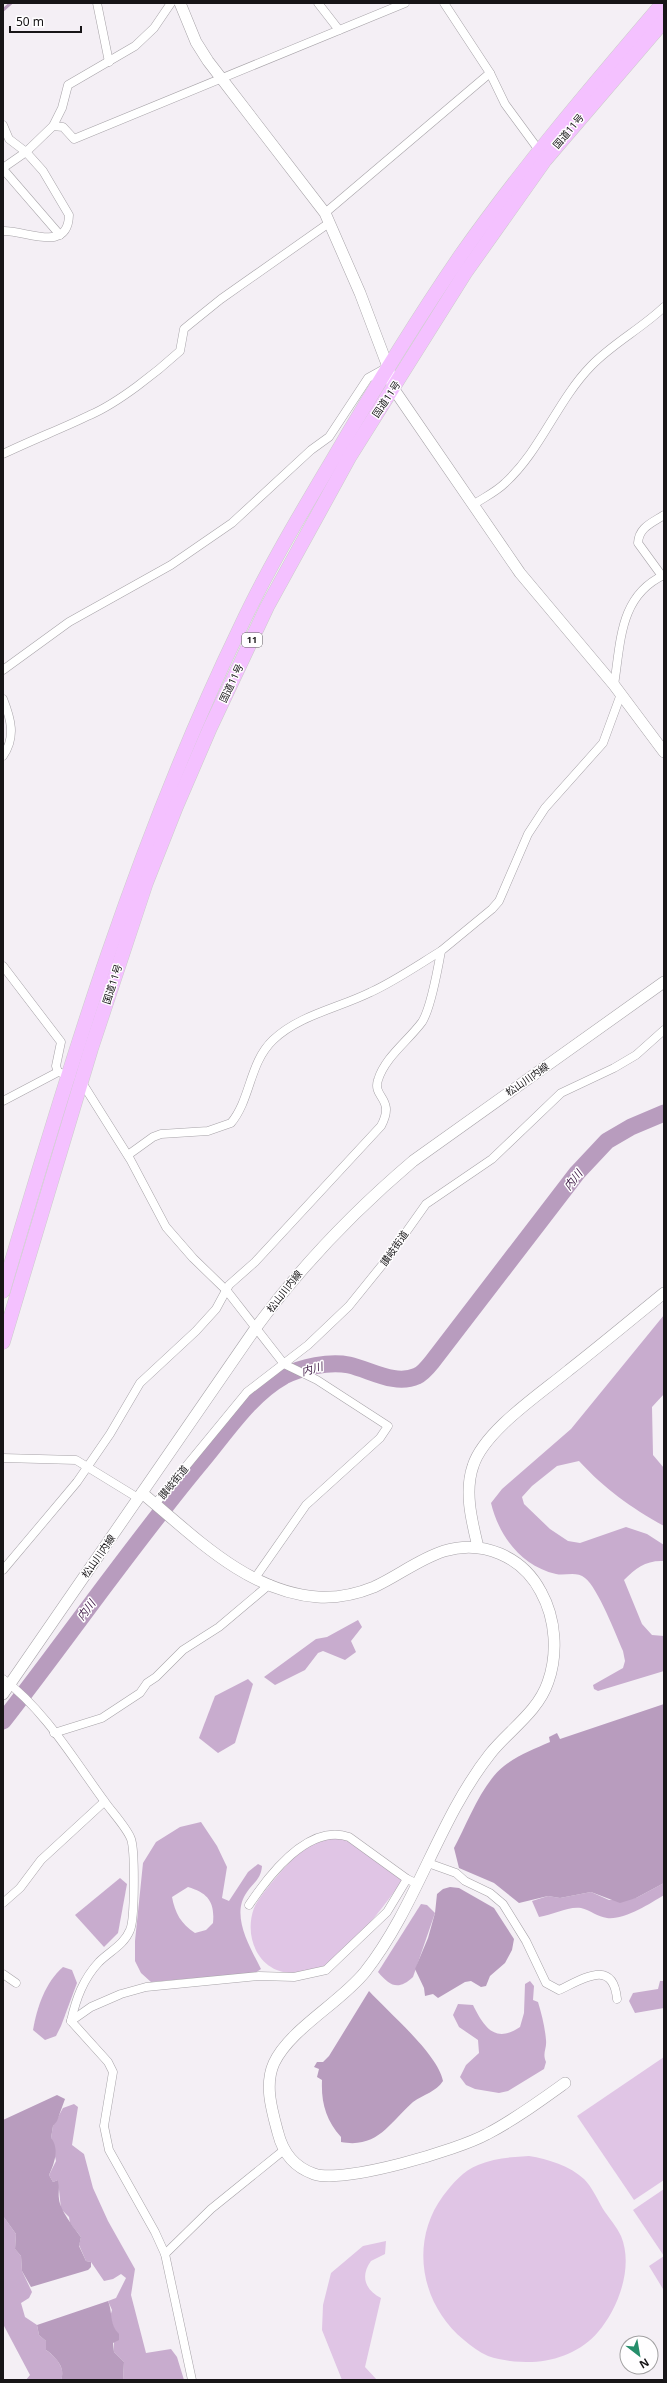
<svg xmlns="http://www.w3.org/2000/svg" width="667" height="2383" viewBox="0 0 667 2383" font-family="'Noto Sans','Noto Sans JP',sans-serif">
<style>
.green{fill:#e0c5e5}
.forest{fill:#c8acce;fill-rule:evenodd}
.water{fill:#b89cbe}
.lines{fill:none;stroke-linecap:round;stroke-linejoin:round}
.stream{stroke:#b89cbe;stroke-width:3}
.river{stroke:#b89cbe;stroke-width:17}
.street-casing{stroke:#a7a3a8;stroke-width:9}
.secondary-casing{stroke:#a7a3a8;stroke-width:12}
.highway-casing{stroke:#ccc;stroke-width:15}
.street{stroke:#fff;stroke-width:8}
.secondary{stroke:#fff;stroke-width:11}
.highway{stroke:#f4c1ff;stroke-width:14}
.labels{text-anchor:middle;stroke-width:3;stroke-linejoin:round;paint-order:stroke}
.shield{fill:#fffeff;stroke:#5d5b5d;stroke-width:1}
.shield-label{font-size:9px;font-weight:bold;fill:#171517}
.street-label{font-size:10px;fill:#171517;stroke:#fffeff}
.water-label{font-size:11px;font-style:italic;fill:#3f1b46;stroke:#fffeff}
</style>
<rect width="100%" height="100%" fill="#f4eff5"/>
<g class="green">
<path d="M333,1837L346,1839L403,1879C385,1906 366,1929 342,1951C337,1956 331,1964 325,1968C319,1971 308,1971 301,1972C263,1979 242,1941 254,1908C260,1894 297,1851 310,1845C317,1841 326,1839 333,1837Z"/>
<path d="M664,2057V2180L634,2200L577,2116Z"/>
<path d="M529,2156C548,2159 570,2166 584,2179C592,2187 598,2200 603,2209C609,2218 617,2227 621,2236C634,2267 618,2309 598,2332C582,2351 557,2361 532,2362C518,2362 502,2361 488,2356C479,2352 471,2346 464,2340C421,2305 409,2242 443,2196C453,2183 463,2171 478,2165C494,2158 512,2157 529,2156Z"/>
<path d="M664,2189V2288L663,2289L649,2266L664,2256L633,2210Z"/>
<path d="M386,2241L385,2254L371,2261C360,2276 365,2290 381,2298L365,2367L377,2380H342L322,2330L323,2305L331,2273L363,2246Z"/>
</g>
<g class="forest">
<path d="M664,1315V1394L652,1407L653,1455L664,1468V1526C630,1507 606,1490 579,1461L557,1466L532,1486L522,1497L524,1504L550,1529L568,1541L580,1543L626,1527L647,1534L664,1545V1561C646,1560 636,1568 624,1580L642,1624L652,1635L664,1636V1671L598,1691L594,1689L593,1685L623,1668L625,1661L623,1651C616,1635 598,1588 585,1578C577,1571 565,1576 556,1574C521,1566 499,1536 491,1503L502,1489L571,1429Z"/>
<path d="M358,1620L362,1627L351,1641L356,1652L345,1660L323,1651L318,1653L305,1670L275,1685L264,1677L316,1639L327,1637Z"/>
<path d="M248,1679L253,1684L235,1743L218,1753L199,1738L215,1696Z"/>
<path d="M201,1822L217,1846L227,1867L222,1898L229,1901L248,1872L258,1864L262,1866C261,1879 254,1882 247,1892C230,1915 250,1947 261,1969L255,1973L151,1982L141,1973L135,1961V1941L143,1863L156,1842L180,1827ZM188,1887C208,1893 215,1902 213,1923L206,1930L195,1933C181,1924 175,1913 172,1897Z"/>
<path d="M120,1878L127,1884L118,1933L104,1947L75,1915Z"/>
<path d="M664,1883V1895C649,1904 625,1920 607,1918C598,1917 590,1910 581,1908C568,1906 553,1915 539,1917L532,1901L548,1896L560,1898L591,1892L609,1900L636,1898Z"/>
<path d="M421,1904L427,1905L435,1913L413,1977C398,1991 390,1986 378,1972Z"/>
<path d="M63,1967L72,1970L77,1983L61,2026L56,2036L45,2040L33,2030C37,2007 45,1983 63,1967Z"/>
<path d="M530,1981L534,1986L533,2000L538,2002C542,2015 545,2028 546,2040C547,2049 542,2053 546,2062L544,2069L508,2091L499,2093L475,2089L466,2085L460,2077L466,2065L479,2053L478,2040L459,2027L453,2015L458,2004L473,2005C484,2027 495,2044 520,2027L524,2013L525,1984Z"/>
<path d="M660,1981H664V2008L635,2013L629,2001L633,1993L658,1989Z"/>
<path d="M74,2104L78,2107L72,2145L84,2154L93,2188L108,2221L135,2269L131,2295L146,2353L171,2349L177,2357L184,2380H123L124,2362L114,2352V2329L110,2317L112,2310L108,2301L116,2298L126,2278L121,2274L113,2279L104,2281L91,2262L86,2261L79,2245L81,2237L70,2223L69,2217L61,2209L58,2180L53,2182L49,2175L56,2161L51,2138L53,2126L63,2108Z"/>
<path d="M3,2216L16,2234L15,2249L21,2256L22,2271L32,2292L29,2298L21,2303L25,2317L37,2325L39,2335L46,2341V2350C56,2357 66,2368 61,2380H26L30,2375L3,2324Z"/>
</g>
<g class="water">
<path d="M664,1704V1883L636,1898L620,1903L591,1892L560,1898L548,1896L519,1903L494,1883L459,1868L454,1848C467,1824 482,1783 504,1766C518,1755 534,1749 550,1742L549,1737L557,1733L560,1739Z"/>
<path d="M450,1887L459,1888L494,1908L514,1939L512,1950L505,1963L490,1976L486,1986L481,1987L471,1981L465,1982L438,1998L433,1994L425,1996L424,1988L415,1969L428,1938L435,1913L437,1894L443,1889Z"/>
<path d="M369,1991C388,2012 438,2054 443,2081C436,2092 424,2094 413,2102C390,2122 378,2149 341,2142V2137C326,2120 321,2103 322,2080L317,2077L319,2069L314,2067L317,2062H323L329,2056Z"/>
<path d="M57,2095L65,2099L57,2121L53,2126L51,2138C60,2149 54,2164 49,2175L53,2182L58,2180C60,2187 58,2192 59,2199C60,2210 74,2228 81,2237L79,2246L86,2261L91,2262V2267L88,2270L31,2287L22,2271L21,2256L15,2249L16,2234L3,2216V2120Z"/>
<path d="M108,2301C113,2313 109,2324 119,2334V2340L113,2343L114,2352L124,2362L123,2380H61C66,2368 56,2357 46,2350V2341L39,2335L37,2325Z"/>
</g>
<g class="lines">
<path class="stream" d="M3,10L11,3"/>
<path class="river" d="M3,1721C70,1635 132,1545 202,1461C227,1431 250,1395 284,1376C302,1367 329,1361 349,1365C371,1370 395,1386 417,1376C422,1374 428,1367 432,1362L577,1173L607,1141L631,1127L664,1113"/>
<g class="street-casing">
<g id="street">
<path d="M97,3L109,62"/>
<path d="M318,3L339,30"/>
<path d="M444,3L490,73L505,104L541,153"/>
<path d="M3,125L9,139L26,152L43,171L69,215C68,254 26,230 3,231"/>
<path d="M53,126L62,108L68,85L135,46L154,28L171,3"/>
<path d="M3,168L26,152L53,126L63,127L74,139L405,3"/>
<path d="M3,169L60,235"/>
<path d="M325,213L490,73"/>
<path d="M3,454C32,440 61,429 90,415C118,403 157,372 180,351L184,329L190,324L221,299L329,223"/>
<path d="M473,505C483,498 496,492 505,483C541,450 557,401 591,366C613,343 641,329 664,307"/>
<path d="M662,576L638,543C639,527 652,523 664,515"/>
<path d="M3,670L69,622L171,565L232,523L311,450L329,437L368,378L386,368"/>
<path d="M614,685C621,642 619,596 664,575"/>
<path d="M3,699C11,719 16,737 3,756"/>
<path d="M3,966L61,1042L56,1066L58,1072"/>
<path d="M81,1081L130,1159L166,1227L193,1258L227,1291L284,1364L317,1380L388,1426L380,1438L306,1505L255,1578"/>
<path d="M3,1101L58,1072L71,1076"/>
<path d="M128,1155L153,1137L161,1134L208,1131L231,1123C251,1099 249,1063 273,1040C299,1015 339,1008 371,992C395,981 418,965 441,951"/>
<path d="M3,1458L76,1460L138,1498"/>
<path d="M155,1504L247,1392L308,1345L349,1306L387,1259L426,1204L492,1159L561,1093L614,1068L636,1055L664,1030"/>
<path d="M3,1570L77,1482L110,1434L140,1383L196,1331L216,1309L229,1285L255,1262L381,1126C396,1098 372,1098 378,1080C385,1057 408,1041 422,1022C431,1008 438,968 441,951L492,909L499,901L528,834L545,808L603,743L621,694"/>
<path d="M3,1679C45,1710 74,1760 105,1802C112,1812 127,1828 131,1839C135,1850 135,1919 130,1930C124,1945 110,1951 99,1962C83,1979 76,1999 71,2021"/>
<path d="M54,1733L102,1718L140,1693L147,1683L156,1677L183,1650L219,1627L270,1584"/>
<path d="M428,1863L456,1873L465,1881L490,1893L503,1904L526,1941L546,1983L559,1990C583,1979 613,1958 617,1999"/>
<path d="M3,1903L20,1888L41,1860L104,1802"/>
<path d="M249,1905C269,1875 309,1823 349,1837L407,1879"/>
<path d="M3,1974L16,1983"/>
<path d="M71,2021L91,2007L121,1994L146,1987L259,1976L294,1977L326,1970L387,1912L407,1879L418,1884"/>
<path d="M71,2021L108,2062L113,2072L104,2126L109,2150L155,2232L165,2254L192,2380"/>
<path d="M165,2254L211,2209L284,2150"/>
</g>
</g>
<g class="secondary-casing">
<g id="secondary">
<path d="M180,3L196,42L208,61L325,213L360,293L388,367L393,388L520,573L614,685L664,752"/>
<path d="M142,1493C193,1535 247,1592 318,1597C336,1598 357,1594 374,1587C398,1576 419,1559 444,1551C483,1539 523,1557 541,1592C556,1619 558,1654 548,1682C538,1712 508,1731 490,1754C438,1820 417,1906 365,1972C340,2003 290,2029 274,2063C264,2085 272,2111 278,2133C283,2153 294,2167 314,2174C344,2184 458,2150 487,2134C514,2120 540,2101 565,2083"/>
<path d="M478,1547C472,1522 464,1492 473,1466C484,1431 540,1394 569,1370C601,1345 632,1319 664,1293"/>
<path d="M3,1694L255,1329C301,1266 353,1212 413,1161L664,982"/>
</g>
</g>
<g class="highway-casing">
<g id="highway">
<path d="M3,1291C69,1066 138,839 240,628C267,570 300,515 332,461C373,391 415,322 461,255C523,167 593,85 663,3"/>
<path d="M3,1342L91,1049L146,883L176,807L210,728L267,607L350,456L465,273L545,160L664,21"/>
</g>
</g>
<use href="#street" class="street"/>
<use href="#secondary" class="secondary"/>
<use href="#highway" class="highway"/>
</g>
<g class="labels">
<rect class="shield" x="242" y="633" width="20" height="14" rx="3"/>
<g class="shield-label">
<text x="252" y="643">11</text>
</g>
<g class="street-label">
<text transform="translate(568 131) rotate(-50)" y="4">国道11号</text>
<text transform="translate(386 399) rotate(-56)" y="4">国道11号</text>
<text transform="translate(231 683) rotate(-65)" y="4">国道11号</text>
<text transform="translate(112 984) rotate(-72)" y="4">国道11号</text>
<text transform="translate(527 1079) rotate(-35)" y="4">松山川内線</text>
<text transform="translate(394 1248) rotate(-55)" y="4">讃岐街道</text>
<text transform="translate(284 1291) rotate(-52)" y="4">松山川内線</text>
<text transform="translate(173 1482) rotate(-51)" y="4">讃岐街道</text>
<text transform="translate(98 1556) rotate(-55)" y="4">松山川内線</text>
</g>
<g class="water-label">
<text transform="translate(573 1180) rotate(-51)" y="4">内川</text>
<text transform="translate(312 1369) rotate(-15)" y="4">内川</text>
<text transform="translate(86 1610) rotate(-53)" y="4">内川</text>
</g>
</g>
<rect width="667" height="2383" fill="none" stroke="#171517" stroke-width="8"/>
<g transform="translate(639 2355) rotate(149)"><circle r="19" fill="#fffeff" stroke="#a2a1a2"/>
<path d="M0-3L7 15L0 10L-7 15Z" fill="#268e6b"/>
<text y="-6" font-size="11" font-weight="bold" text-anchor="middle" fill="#171517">N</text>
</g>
<path d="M10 26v6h71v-6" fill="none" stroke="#171517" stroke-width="2"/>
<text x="16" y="26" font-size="12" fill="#171517" stroke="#fffeff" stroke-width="3" paint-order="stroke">50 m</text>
</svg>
